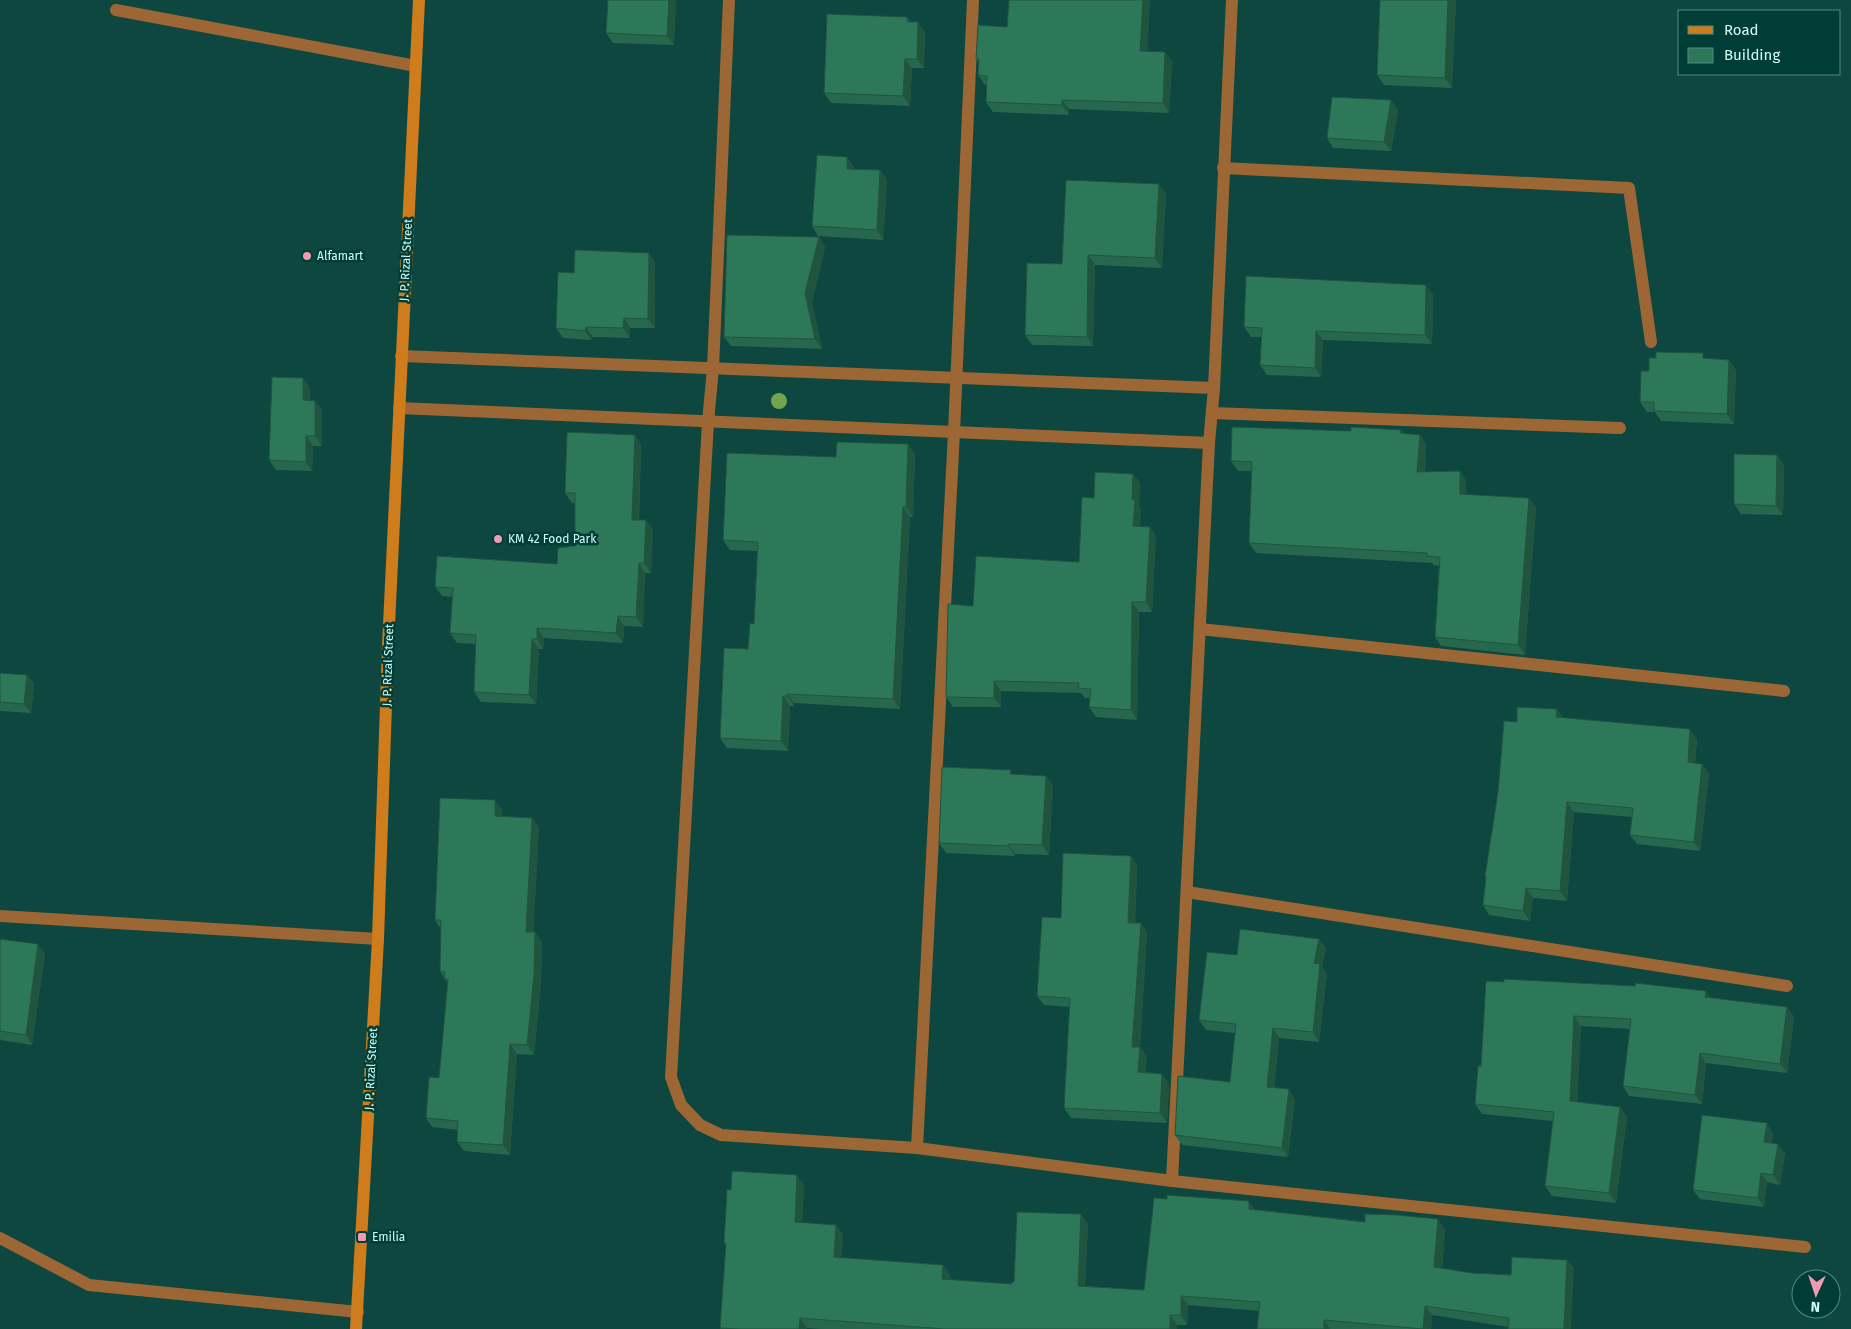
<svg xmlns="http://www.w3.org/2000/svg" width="1851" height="1329" viewBox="0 0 1851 1329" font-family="'Fira Sans',sans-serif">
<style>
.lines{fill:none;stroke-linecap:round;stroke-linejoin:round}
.service{stroke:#9c6735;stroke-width:12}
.minor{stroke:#9c6735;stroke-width:12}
.secondary{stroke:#cf7c1c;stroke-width:12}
.tree{fill:#73a34d}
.wall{fill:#27674d}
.shaded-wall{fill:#20543e}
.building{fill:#2d7859;stroke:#20543e}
.poi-dot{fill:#f19ab1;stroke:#003d36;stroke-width:2}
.labels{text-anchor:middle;stroke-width:5;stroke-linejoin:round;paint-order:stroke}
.poi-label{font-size:12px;fill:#cffef5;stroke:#003d36;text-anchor:start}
.street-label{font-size:12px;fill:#cffef5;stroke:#003d36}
</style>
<rect width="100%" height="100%" fill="#0d4740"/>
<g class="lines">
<g class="service">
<path d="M116,10L416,66"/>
<path d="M0,916L378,939"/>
<path d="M0,1238L89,1285L358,1312"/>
</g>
<g class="minor">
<path d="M729,0L713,368L708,422L671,1077L681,1105L700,1125L721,1135L917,1148L1172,1181L1805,1247"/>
<path d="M1223,168L1629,188L1651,342"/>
<path d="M401,356L1214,388"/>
<path d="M399,408L1209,443"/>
<path d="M1213,413L1620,428"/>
<path d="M1200,629L1784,691"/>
<path d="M1187,892L1787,986"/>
<path d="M917,1148L954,432L973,0"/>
<path d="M1172,1181L1209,443L1214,388L1232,0"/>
</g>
<path class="secondary" d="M356,1329L378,939L388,646L419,0"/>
</g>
<circle class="tree" cx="779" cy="401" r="8"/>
<g class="wall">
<path d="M608,0H692H676L674,45L613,43L606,33Z"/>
<path d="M1009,0H1150L1147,51L1165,52L1172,62L1169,113L1069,109V115L993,112L986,102L987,85H985L978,75L979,63L976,59L1007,27Z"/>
<path d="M1380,0H1456L1452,88L1384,85L1377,75Z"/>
<path d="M907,17L910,22L925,32L924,68H912L910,106L831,103L824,93Z"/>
<path d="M1391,100L1398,110L1391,151L1333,148L1327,138Z"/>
<path d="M854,167V169L880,170L887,180L883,240L818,236L812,226Z"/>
<path d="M1166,194L1162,268L1095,265L1093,346L1032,345L1025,335L1062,264Z"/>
<path d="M819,237L825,247L812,303L822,349L731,346L724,337Z"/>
<path d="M649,253L655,262V328H630V338L593,337L591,340L563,338L556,328L574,273Z"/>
<path d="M1433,294L1432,344L1323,340L1321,377L1267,375L1260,365L1262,337H1251L1244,327Z"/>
<path d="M1707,359L1729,360L1736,370L1734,424L1661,421L1655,412H1647L1640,402L1649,371Z"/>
<path d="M310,388V400L315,401L322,410V446H313L312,471L276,470L269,460Z"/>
<path d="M1401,430L1403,433L1426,444L1425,472L1460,471L1466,481V494L1536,507L1525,655L1441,646L1435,637L1439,566L1434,565L1432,563L1256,553L1249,543L1252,471H1238L1231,461L1351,431Z"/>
<path d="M641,444L639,520H646L653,530L651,573H645L643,627L624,626L623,643L544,638L543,649H539L536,704L481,702L474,692L476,644L457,643L450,633L453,597L442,596L435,587L557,564L575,546V503H572L565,493Z"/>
<path d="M915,454L913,517H910L900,709L794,703V706H790L788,751L727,748L720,738L748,649L754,624L757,551L730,550L723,540L836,457Z"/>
<path d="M1784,465L1783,515L1741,514L1734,504Z"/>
<path d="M1133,474L1140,483L1139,506L1141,510L1140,526L1156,536L1152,612H1139L1137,720L1096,717L1089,707L1090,698H1085L1081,693L1001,691V707H953L946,697L973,606L1079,562L1094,498Z"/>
<path d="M0,673L27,675L34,684L31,713L0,711Z"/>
<path d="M1557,709L1563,718L1697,739L1695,763L1702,764L1709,773L1700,851L1637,844L1630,835L1632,817L1574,812L1567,901L1533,898L1530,921L1489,915L1483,905L1486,878L1485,876L1517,722Z"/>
<path d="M1014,775L1046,776L1053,786L1049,855L1015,854V856L946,853L939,843Z"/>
<path d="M502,809V816L532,818L539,828L533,932H535L542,942L541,984L534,1055L517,1054L510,1155L464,1151L457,1142L458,1130L432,1127L426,1118L439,1078L448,984L440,971L441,929L435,920Z"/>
<path d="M1131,856L1137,865L1135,923H1141L1147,933L1140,1047L1147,1057L1145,1072L1162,1074L1169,1084L1167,1123L1071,1118L1064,1108L1070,1007L1044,1005L1037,996L1061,918Z"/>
<path d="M0,939L45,954L32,1045L0,1040Z"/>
<path d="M1319,939L1326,949L1322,967L1327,974L1319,1042L1279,1038L1274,1088L1295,1099L1288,1157L1182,1145L1175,1135L1230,1082L1235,1033L1206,1030L1199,1020L1237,955Z"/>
<path d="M1486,981L1711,998L1787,1007L1794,1017L1787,1073L1706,1063L1702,1104L1629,1096L1623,1086L1630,1029L1581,1026L1577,1102L1620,1107L1627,1117L1616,1203L1552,1196L1545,1186L1553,1121L1482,1114L1475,1104L1481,1066Z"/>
<path d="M1773,1133L1772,1143L1785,1153L1780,1185L1767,1182L1764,1207L1700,1199L1693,1190Z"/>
<path d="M804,1185L802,1222L843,1234L841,1258L943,1265L950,1275L949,1280L1012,1284L1088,1224L1085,1286L1144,1290L1255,1210L1365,1222L1445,1229L1442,1268L1472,1273L1511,1275L1567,1260L1574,1269L1508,1327L1432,1315L1431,1329H1257L1259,1311L1188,1305L1187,1325H1177V1329H821L807,1328V1329H721L720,1328L726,1245L724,1243L731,1190Z"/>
</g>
<g class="shaded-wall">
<path d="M669,0H676L674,45L667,36Z"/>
<path d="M1143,0H1150L1147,60L1140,51Z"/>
<path d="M1448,0H1456L1452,88L1445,78Z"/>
<path d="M918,22L925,32L924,68L917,59Z"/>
<path d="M1165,52L1172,62L1169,113L1163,103Z"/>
<path d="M905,59L912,68L910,106L903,96Z"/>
<path d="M1062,100L1069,109V115L1062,105Z"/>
<path d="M1391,100L1398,110L1391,151L1384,142Z"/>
<path d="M847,157L854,167V178L847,169Z"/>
<path d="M880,170L887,180L883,240L877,230Z"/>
<path d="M1159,184L1166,194L1162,268L1155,258Z"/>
<path d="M819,237L825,247L812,303L822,349L815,339L805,293Z"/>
<path d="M649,253L655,262V328L648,319Z"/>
<path d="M1088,255L1095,265L1093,346L1087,337Z"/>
<path d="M1426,285L1433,294L1432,344L1425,335Z"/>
<path d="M624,318L630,328V338L623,328Z"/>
<path d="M586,327L593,337L591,340L585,331Z"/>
<path d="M1316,331L1323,340L1321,377L1315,368Z"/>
<path d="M1729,360L1736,370L1734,424L1727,414Z"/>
<path d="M303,378L310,388L309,410L303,400Z"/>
<path d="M315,401L322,410V446L315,436Z"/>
<path d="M635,435L641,444L638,529L632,520Z"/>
<path d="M1420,435L1426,444L1424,481L1417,472Z"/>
<path d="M306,436L313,446L312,471L306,462Z"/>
<path d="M908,444L915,454L913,517L906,507Z"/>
<path d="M1777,455L1784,465L1783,515L1776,506Z"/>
<path d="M1460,471L1466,481L1467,503L1460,494Z"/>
<path d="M1133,474L1140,483L1139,506L1141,510L1139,536L1133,526L1132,500Z"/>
<path d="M1529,498L1536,507L1525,655L1518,645Z"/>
<path d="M903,507L910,517L900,709L893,699Z"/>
<path d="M646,520L653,530L651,573L644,563Z"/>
<path d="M1150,527L1156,536L1152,612L1146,602Z"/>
<path d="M639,563L645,573L643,627L636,617Z"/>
<path d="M1132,602L1139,612L1137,720L1131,710Z"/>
<path d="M618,616L624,626L623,643L616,633Z"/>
<path d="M537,628L544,638L543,649L537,639Z"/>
<path d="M532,639L539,649L536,704L529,695Z"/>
<path d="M27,675L34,684L31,713L24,704Z"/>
<path d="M994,681L1001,691V707L994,698Z"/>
<path d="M787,694L794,703V706L787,696Z"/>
<path d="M783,696L790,706L788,751L781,741Z"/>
<path d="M1557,709L1564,718L1556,717Z"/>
<path d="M1690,729L1697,739L1694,772L1688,762Z"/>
<path d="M1702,764L1709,773L1700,851L1694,842Z"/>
<path d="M1046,776L1053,786L1049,855L1042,845Z"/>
<path d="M495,800L502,809L501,826L495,816Z"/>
<path d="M1567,802L1574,812L1567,901L1560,891Z"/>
<path d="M532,818L539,828L533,942L526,932Z"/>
<path d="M1008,844L1015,854V856L1008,846Z"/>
<path d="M1131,856L1137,865L1135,932L1128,923Z"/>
<path d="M1526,888L1533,898L1530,921L1523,911Z"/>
<path d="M1141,923L1147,933L1140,1047L1147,1057L1145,1081L1138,1072L1132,1047Z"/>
<path d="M535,932L542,942L541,984L534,1055L527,1045Z"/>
<path d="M1319,939L1326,949L1322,967L1327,974L1319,1042L1313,1032L1314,963Z"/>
<path d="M38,944L45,954L32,1045L26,1035Z"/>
<path d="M1706,991L1713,1000L1705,997Z"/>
<path d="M1787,1007L1794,1017L1787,1073L1780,1064Z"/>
<path d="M1574,1016L1581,1026L1577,1111L1570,1101Z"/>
<path d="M1273,1028L1279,1038L1274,1096L1267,1087Z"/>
<path d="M510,1044L517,1054L510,1155L503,1145Z"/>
<path d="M1700,1053L1706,1063L1702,1104L1695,1095Z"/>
<path d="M1162,1074L1169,1084L1167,1123L1160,1113Z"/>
<path d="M1289,1089L1295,1099L1288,1157L1282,1148Z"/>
<path d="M1620,1107L1627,1117L1616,1203L1609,1193Z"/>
<path d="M1767,1123L1773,1133L1771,1151L1764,1142Z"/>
<path d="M1778,1144L1785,1153L1780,1185L1773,1175Z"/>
<path d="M1761,1173L1767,1182L1764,1207L1758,1198Z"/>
<path d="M797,1175L804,1185L802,1232L795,1222Z"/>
<path d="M1249,1201L1256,1211L1249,1209Z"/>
<path d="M1081,1214L1088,1224L1084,1295L1078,1286Z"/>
<path d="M1438,1219L1445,1229L1441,1277L1434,1267Z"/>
<path d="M836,1225L843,1234L840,1267L834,1257Z"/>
<path d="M1567,1260L1574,1269L1571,1329H1564Z"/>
<path d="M943,1265L950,1275L949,1289L942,1279Z"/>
<path d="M1181,1296L1188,1305L1187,1325L1181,1315Z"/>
<path d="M1425,1306L1432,1315L1431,1329H1423Z"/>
<path d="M1170,1315L1177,1325V1329H1170Z"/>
<path d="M800,1318L807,1328V1329H799Z"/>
<path d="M1324,1320L1330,1329H1324Z"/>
</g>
<g class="building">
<path d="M608,0H669L667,36L606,33Z"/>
<path d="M1009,0H1143L1140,51L1165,52L1163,103L1062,100V105L986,102L987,76L978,75L979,59H976L978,25L1007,27Z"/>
<path d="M1380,0H1448L1445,78L1377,75Z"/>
<path d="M827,14L907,17V22H918L917,59H905L903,96L824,93Z"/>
<path d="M1332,97L1391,100L1384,142L1327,138Z"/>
<path d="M817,155L847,157V169L880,170L877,230L812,226Z"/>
<path d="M1066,180L1159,184L1155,258L1088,255L1087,337L1025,335L1027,263L1062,264Z"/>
<path d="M727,235L819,237L805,293L815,339L724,337Z"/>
<path d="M575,250L649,253L648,319L624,318L623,328L586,327L585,331L556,328L558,272L574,273Z"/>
<path d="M1246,276L1426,285L1425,335L1316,331L1315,368L1260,365L1262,328L1244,327Z"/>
<path d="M1656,352L1703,353V358L1729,360L1727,414L1654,411V402H1640L1641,371H1649V358H1656Z"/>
<path d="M272,377L303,378V400L315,401V436H306V462L269,460Z"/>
<path d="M1232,427L1351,431V427L1401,430L1400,433L1420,435L1417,472L1460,471V494L1529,498L1518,645L1435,637L1440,557L1427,556V553L1249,543L1252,462L1231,461Z"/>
<path d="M567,432L635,435L632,520H646L644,563H639L636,617L618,616L616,633L537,628V639H532L529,695L474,692L476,635L450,633L453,588L435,587L437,556L557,564L558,548L575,546V493H565Z"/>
<path d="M837,442L908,444L906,507H903L893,699L787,694V696H783L781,741L720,738L724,648L748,649L750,623L754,624L758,542L723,540L727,453L836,457Z"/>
<path d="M1734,454L1777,455L1776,506L1734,504Z"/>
<path d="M1095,472L1133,474L1132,500H1135L1133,526L1150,527L1146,602H1132L1131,710L1089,707L1091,689L1078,688L1079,683L994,681V698L946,697L948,604L973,606L976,556L1079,562L1082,497L1094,498Z"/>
<path d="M0,673L27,675L24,704L0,702Z"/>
<path d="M1517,707L1557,709L1556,717L1690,729L1688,762L1702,764L1694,842L1630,835L1633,808L1567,802L1560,891L1526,888L1523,911L1483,905L1486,877L1485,876L1498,792L1504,721L1517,722Z"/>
<path d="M942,767L1011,770L1010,774L1046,776L1042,845L1008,844V846L939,843Z"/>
<path d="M440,798L495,800V816L532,818L526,932H535L534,975L527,1045L510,1044L503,1145L457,1142L458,1121L426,1118L429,1077L439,1078L448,979H444L445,972L440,971L441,920H435Z"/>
<path d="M1063,853L1131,856L1128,923H1141L1132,1047H1140L1138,1072L1162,1074L1160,1113L1064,1108L1070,998L1037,996L1042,917L1061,918Z"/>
<path d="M1240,929L1319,939L1314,963L1320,964L1313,1032L1273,1028L1267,1087L1289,1089L1282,1148L1175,1135L1178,1076L1230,1082L1236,1024L1199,1020L1207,952L1237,955Z"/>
<path d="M0,939L38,944L26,1035L0,1031Z"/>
<path d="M1504,979L1635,986V983L1706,991L1705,997L1787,1007L1780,1064L1700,1053L1695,1095L1623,1086L1631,1019L1574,1016L1570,1101L1620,1107L1609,1193L1545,1186L1554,1112L1475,1104L1478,1066H1481L1486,981L1504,982Z"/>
<path d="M1702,1115L1767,1123L1764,1142L1778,1144L1773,1175L1761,1173L1758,1198L1693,1190Z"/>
<path d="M732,1171L797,1175L795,1222L836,1225L834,1257L943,1265L942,1279L1012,1284V1282H1014L1017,1212L1081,1214L1078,1286L1144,1290L1154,1198L1167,1199V1195L1249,1201V1209L1365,1222V1214L1397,1215L1438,1219L1434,1267L1472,1273L1511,1275L1512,1257L1567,1260L1564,1329H1508L1509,1318L1425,1306L1423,1329L1324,1320V1329H1257L1260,1302L1181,1296V1315H1170V1329H944L800,1318L799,1329H740L720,1328L726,1243H724L727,1189L731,1190Z"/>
</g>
<g class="poi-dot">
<circle cx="307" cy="256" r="5"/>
<circle cx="498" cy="539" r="5"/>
<rect x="357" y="1232" width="10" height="10" rx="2.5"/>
</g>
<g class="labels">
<g class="poi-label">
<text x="317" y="260">Alfamart</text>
<text x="508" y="543">KM 42 Food Park</text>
<text x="372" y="1241">Emilia</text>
</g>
<g class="street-label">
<text transform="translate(406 260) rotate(-87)" y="4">J. P. Rizal Street</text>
<text transform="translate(388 665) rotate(-88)" y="4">J. P. Rizal Street</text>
<text transform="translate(371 1069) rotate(-87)" y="4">J. P. Rizal Street</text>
</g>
</g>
<rect x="1678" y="10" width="162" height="65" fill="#003d36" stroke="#538a82"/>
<rect x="1688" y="26" width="25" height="8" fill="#cf7c1c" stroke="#538a82"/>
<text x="1724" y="35" font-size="15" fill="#cffef5">Road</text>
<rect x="1688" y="48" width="25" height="15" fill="#2d7859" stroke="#538a82"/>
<text x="1724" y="60" font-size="15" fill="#cffef5">Building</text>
<g transform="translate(1816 1294) rotate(183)"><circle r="24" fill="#003d36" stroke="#538a82"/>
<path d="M0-4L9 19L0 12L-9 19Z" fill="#f19ab1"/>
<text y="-8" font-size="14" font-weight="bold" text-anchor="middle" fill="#cffef5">N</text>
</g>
</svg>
